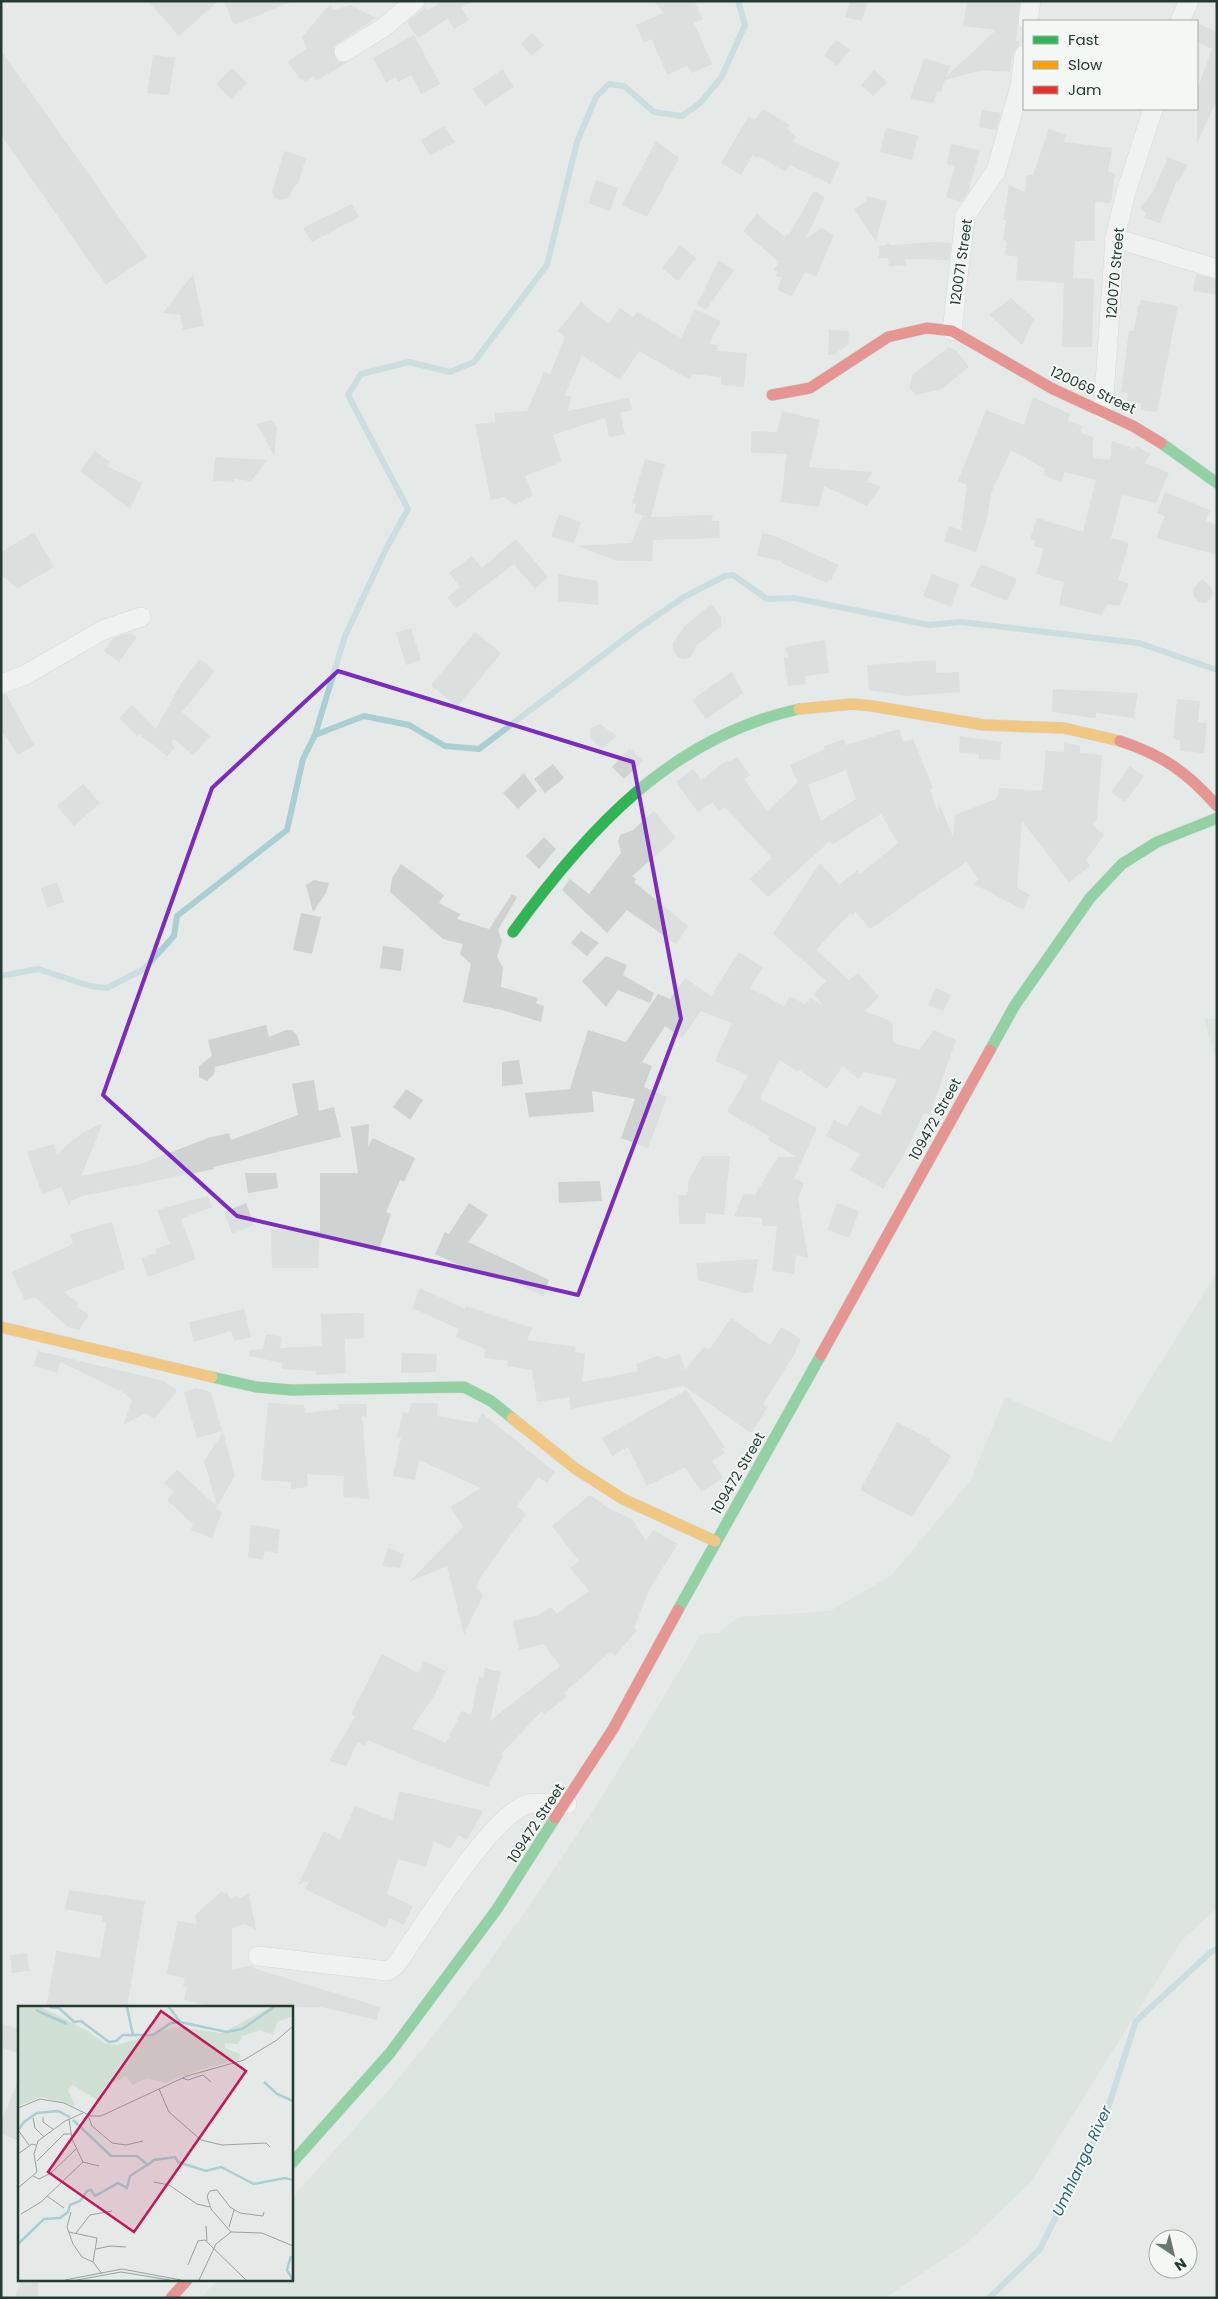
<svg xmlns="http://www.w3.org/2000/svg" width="1218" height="2299" viewBox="0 0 1218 2299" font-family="Poppins,sans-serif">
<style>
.green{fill:#d0e0d4}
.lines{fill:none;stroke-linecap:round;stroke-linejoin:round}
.stream{stroke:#abced2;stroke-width:6}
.building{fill:#ced2d0;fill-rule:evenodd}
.street-casing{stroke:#c2c6c4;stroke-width:20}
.fast-casing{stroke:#c1c6c4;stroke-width:12}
.slow-casing{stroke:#c1c6c4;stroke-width:12}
.jam-casing{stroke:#c1c6c4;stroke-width:12}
.street{stroke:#fbfcfb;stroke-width:19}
.fast{stroke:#30b455;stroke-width:11}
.slow{stroke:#ff9f0a;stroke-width:11}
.jam{stroke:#e5322d;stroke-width:11}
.marked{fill:none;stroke:#7b2cbf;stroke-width:4;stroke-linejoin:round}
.labels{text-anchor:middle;stroke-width:4;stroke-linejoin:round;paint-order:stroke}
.street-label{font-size:14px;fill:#253a33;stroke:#f3f8f5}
.water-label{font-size:15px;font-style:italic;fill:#27666f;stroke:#f3f8f5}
.inset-river{fill:none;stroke:#abced2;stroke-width:2.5}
.inset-road{fill:none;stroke:#98a39f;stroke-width:1}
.view{fill:#c2185b;fill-opacity:0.15;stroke:#c2185b;stroke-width:2.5}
.inset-edge{fill:none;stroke:#253a33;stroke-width:2.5}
</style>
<rect width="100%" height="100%" fill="#e5e9e7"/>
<g class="green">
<path d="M1204,1019H1217V1064Z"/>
<path d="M1217,1272V1908L1182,1940L1031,2182L967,2243L885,2298H201L218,2280H291V2199C326,2159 363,2120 397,2080C512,1942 610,1789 701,1634L718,1633L739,1617L830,1611L892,1575L971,1480L1005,1397L1111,1443Z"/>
</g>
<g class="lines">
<g class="stream">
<path d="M315,735L345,636L386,549L408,509L348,395L361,374L409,362L450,372L474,362L547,265L577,142L596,97L609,84L624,86L654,112L682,116L699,104L721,78L745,25L738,1"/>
<path d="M1,976L38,969L90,986L107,988L144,969L174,936L177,916L287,830L303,759L315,735L364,716L409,725L445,746L479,749L636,630L684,597L725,576L733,575L767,599L794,598L929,625L961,622L1139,643L1217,670"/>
<path d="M989,2298L1040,2249L1104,2120L1136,2021L1211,1952L1217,1949"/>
</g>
</g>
<g class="building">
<path d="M148,1H218L179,36Z"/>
<path d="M224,1H291V2L234,25Z"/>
<path d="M439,1H472L461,8L469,20L454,29L448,18L418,38L407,22L426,7L428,10L440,3Z"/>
<path d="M654,1H694L703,19L694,23L712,64L692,73L687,66L667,75L652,39L644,42L636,25L664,13Z"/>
<path d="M850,1H868L862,21L845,17Z"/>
<path d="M967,1H1020L1016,41H1020L1019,45L1013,53L1010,72L982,70L945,80L941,92L937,91L933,103L910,99L924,58L950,66L946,77L996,30L963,26Z"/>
<path d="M330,4L333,10L351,5L376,18L334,46L335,58L339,62H348L317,80L313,76L306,81L299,78L288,62L307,48L302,37Z"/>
<path d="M1197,23L1217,32V100L1197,143V90L1212,49L1197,41Z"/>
<path d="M532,33L544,45L532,56L521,44Z"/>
<path d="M414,35L440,84L421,94L411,75L398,82L396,77L386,82L373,58Z"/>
<path d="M836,40L850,50L837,66L824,55Z"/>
<path d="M1,50L147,257L106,285L1,135Z"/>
<path d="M153,55L175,58L169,95L147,93Z"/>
<path d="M232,68L247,83L231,99L216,84Z"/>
<path d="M503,69L514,87L485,106L473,89Z"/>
<path d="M874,70L887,82L873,96L861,85Z"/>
<path d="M763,109L790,125L787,129L796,137L793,142L840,163L830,184L790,165L785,172L759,156L757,158L753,155L741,175L721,163L749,116L755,120Z"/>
<path d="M982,110L1001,113L996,130L979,127Z"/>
<path d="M444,126L455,142L430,156L421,140Z"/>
<path d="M886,128L918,136L912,160L880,152Z"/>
<path d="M1049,129L1066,135L1063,142L1112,148L1108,172L1115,173L1111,203L1095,202V241H1075L1073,278L1094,279L1092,347H1062L1064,283L1016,280L1018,257L1005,255L1007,241L1003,240L1006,220H1003L1009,185L1025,192L1027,175H1033Z"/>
<path d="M656,141L679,158L647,217L622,205Z"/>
<path d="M951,144L980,150L968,192L961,202L946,197L955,166L947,164Z"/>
<path d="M284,151L306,158L298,184H296L288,198L282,200L275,198L272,192Z"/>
<path d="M1168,157L1187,165L1179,181L1177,180L1160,223L1144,218L1146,213L1140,208L1153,192Z"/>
<path d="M596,180L618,188L610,211L588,203Z"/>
<path d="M814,191L825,197L806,238L822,228L834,235L816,277L805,272L792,296L777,290L782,278L776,276L778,272L774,270L779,262L743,231L757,214L785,237L787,234L789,235Z"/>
<path d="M867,196L887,201L876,241L854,209L866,202Z"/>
<path d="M352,204L359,217L312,242L303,228Z"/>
<path d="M933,242L951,243L949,260L905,259L906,265L889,266L888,258H879V246L887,245V243L892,245Z"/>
<path d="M680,245L696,258L678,281L662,268Z"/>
<path d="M719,260L734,270L706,310L697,305Z"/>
<path d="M193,274L204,326L183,330L180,315L163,313Z"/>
<path d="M1196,274L1217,280V295L1193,291Z"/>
<path d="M1011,298L1034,319L1022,345L989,315Z"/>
<path d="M1141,300L1178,306L1157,412L1141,410V403L1127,401V393L1121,392L1129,331H1134L1138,305H1140Z"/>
<path d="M581,302L608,324L620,308L633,317L637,312L681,338L695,309L721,321L709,344L718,345L717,351L747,353L744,387L721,385V377L692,374L690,380L639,351L620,380L582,355L565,395L571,397L568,411L629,398L632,410L620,413L625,434L609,437L605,418L553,435L562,462L525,476L533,495L515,505L504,497L491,500L475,424L495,422V413L527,411L544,372L550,374L565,337L558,331Z"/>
<path d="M829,330L849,331L848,345L833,355H828Z"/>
<path d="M949,347L957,351L969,367L942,389L916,395L910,388L912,375Z"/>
<path d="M1033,397L1070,414L1068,421L1083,426L1081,433L1093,437V458L1110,460L1112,441L1134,449L1137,446L1151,454L1145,463L1169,473L1156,503L1122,495L1111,538L1129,543L1118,580L1129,584L1119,606L1107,604L1102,615L1059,605L1064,582L1036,574L1044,549L1034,546L1035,541L1030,539L1037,518L1083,532L1096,480L1065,472L1061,482L1043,475L1045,469L1011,450L991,493L987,519L976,552L944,541L949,526L961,530L967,485L958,481L986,410L1024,425Z"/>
<path d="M782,411L820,420L809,467L872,472L867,482L881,486L867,506L824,486L819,507L781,502L785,468L783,466L785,465L787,454L751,453V431L777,432Z"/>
<path d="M271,420L277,428L274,456L257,424Z"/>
<path d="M95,451L110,462L107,466L142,483L130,509L80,471Z"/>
<path d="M215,457L267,460L251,481L234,479V482L213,481Z"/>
<path d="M645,459L665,464L651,517L713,515L711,521H719L720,538L653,540L652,561H618L577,546L631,543L642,517H648L634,513L636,504L632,503Z"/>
<path d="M1165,492L1210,510L1206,521L1217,525V555L1156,538L1165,516L1157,513Z"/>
<path d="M559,514L581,522L574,543L551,537Z"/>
<path d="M34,532L54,567L18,588L1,575V552Z"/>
<path d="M762,533L777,537L839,565L831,580L829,579L827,583L781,563L782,561L757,556Z"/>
<path d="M516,539L548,577L535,589L514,564L456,608L447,598L460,587L449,573L472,556L482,568Z"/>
<path d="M981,564L1017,579L1007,601L970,586Z"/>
<path d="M558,574L598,581V605L558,601Z"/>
<path d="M932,574L959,584L951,607L923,596Z"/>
<path d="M1202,579L1211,587L1213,593L1210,600L1205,603L1198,602L1193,595L1194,588Z"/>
<path d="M711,604L721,617V626L696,646L691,657L684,659L677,657L673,650V643L684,627Z"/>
<path d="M411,628L421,660L406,665L396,633Z"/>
<path d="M475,632L501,653L457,707L431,685Z"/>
<path d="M130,633L137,637L119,662L104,651L113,638Z"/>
<path d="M825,640L829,673L805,676L806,684L788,686L784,658H789L785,647Z"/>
<path d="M200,659L215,671L182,712L210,736L193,755L174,739L171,743L175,747L167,756L139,734L138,737L119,718L132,705L156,729L181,683Z"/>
<path d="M936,660V673L959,672L960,692L908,696L869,690L867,665Z"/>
<path d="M732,672L743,693L706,719L692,700Z"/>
<path d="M1053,689L1138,693L1134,718L1096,713V718H1093L1052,712Z"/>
<path d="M6,694L34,745L18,755L1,730V695Z"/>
<path d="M1177,699L1200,701L1198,722L1207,723L1204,753L1180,751V740L1173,739Z"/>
<path d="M600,724L617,736L601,749L591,738L589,729Z"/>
<path d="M899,729L903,742L913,739L933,788L930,789L938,814L939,803L953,837L955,815L996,799L1000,788L1042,791L1046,751L1064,752V743L1080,746V753L1102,755L1097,819L1092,825L1104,835L1086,860L1090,866L1069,882L1022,821L1017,888L1030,895L1023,910L974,884L979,880L966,862L870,929L856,912L852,915L850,913L816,950L849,980L858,973L879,997L864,1011L891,1021L893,1026V1043L919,1050L934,1030L956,1040L930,1114L924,1113L904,1154L883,1189L850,1170L860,1154L826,1136L834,1120L847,1126L860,1105L880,1115L897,1079L864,1072L858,1079L843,1066L827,1089L798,1069L797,1071L779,1060L760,1099L817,1128L794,1178L804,1183L798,1200L808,1258L796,1255L794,1274L772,1271L777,1226H762V1218L734,1216L744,1194L755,1195L778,1157H797L768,1140L769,1136L727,1112L748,1075L715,1061L732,1023L701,1011L682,1038L665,1026L642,1062L652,1066L644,1087L667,1097L648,1148L621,1138L635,1099L592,1091L594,1112L529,1117L525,1093L570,1089L588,1030L626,1042L658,994L670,999L685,978L711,996L739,952L763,968L750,988L784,1006L790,996L805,1004L811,998L823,1006L814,994L826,981L773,934L820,863L839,885L857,870L860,874L898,843L881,814L833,844L830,841L768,897L750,879L772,858L725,807L719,811L712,802L698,812L676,782L693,769L701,780L728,760L729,762L737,757L750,775L744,779L767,811L798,782L790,765L825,749L824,746L844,739L846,745ZM846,770L856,799L821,821L808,785Z"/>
<path d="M960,736L1001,742L1000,760L979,759V754L959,753Z"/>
<path d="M630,748L643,761L624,779L612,767Z"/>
<path d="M553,764L564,778L545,793L534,779Z"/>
<path d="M1130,766L1144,776L1125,802L1111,792Z"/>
<path d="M524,773L537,791L518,809L503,793Z"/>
<path d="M83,784L100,803L74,826L57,806Z"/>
<path d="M654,811L676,838L632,876L636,879L634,882L688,926L676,944L627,910L607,933L562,890L570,879L589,894L621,853L618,841L620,835L633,830Z"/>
<path d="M544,837L556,849L539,869L526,856Z"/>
<path d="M401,864L444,895L439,903L460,914L457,919L489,929L512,894L517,897L498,930L502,941L497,957L503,968L501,987L538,998L536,1003L544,1006L541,1022L502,1010L463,1002L471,964L460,954L463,944L443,939L390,892L392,878Z"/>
<path d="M314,880L329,883L326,893L313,912L306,885Z"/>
<path d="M57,882L64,902L47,908L41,888Z"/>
<path d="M301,913L321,917L312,954L293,950Z"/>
<path d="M581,931L599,943L587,956L571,943Z"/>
<path d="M383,946L404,949L401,971L380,968Z"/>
<path d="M606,956L627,965L623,975L654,993L650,1003L618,990L606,1007L582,981Z"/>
<path d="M936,988L951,995L943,1011L928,1005Z"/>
<path d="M266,1025L269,1037L286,1030H292L297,1035L300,1045L215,1067L214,1074L207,1081L199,1077V1066L212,1056L208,1040Z"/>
<path d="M519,1060L523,1084L502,1086V1062Z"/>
<path d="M314,1080L319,1111L334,1107L341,1137L213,1167L214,1169L82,1196L71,1201L69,1206L61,1187L42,1194L27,1152L54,1144L57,1154L82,1133L103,1123L81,1176L140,1164L208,1138L229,1133L231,1140L298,1115L292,1084Z"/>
<path d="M406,1089L423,1100L410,1120L393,1107Z"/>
<path d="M369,1124L368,1146L373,1138L415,1158L404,1182L400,1180L386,1212L391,1214L378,1252L320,1234L318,1268H272L271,1229L320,1231V1173H358L351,1127Z"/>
<path d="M702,1156H730L724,1215L705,1213L706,1224H679L678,1195H687L689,1180Z"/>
<path d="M245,1173H276L278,1188L248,1193Z"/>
<path d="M600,1181L602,1201L559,1203L558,1182Z"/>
<path d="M208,1196L212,1207L181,1219L196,1259L148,1277L141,1258L157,1253L155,1249L170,1244L157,1210Z"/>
<path d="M246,1203L254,1225L232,1234L224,1212Z"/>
<path d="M469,1203L488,1215L468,1242L549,1280L543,1296L498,1275L497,1280L478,1274L435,1254L445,1232L449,1234Z"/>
<path d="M837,1203L859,1211L849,1238L827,1230Z"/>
<path d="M112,1222L125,1269L64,1292L78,1303L76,1306L89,1315L79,1330L68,1327L34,1297L25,1301L12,1272L73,1244L70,1234Z"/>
<path d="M758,1259L753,1292L744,1293L698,1280L696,1263Z"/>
<path d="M420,1288L465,1309L466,1306L532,1328L527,1340L576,1347L575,1352L585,1353L582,1382L638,1371L636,1364L658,1356L665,1359L680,1354L685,1370L704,1347L709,1350L731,1318L770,1345L781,1327L801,1339L796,1349L797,1350L763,1404L767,1408L751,1433L684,1386L571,1409L569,1397L537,1402L532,1370L507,1366L508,1361L484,1358L485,1349L456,1337L459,1329L412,1308Z"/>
<path d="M244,1309L251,1337L234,1341L231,1331L194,1342L189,1322Z"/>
<path d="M364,1313V1338L345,1339L346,1373L316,1375V1371L282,1369V1363L249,1356V1350L263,1349L266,1334L282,1337L280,1348L322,1346L321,1314Z"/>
<path d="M38,1351L164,1381L177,1391L154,1419L146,1413L123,1425L132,1400L121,1391L60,1362L57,1373L34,1366Z"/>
<path d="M402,1353L437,1354L436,1372L401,1373Z"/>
<path d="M196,1388L211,1392L222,1431L197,1438L184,1392Z"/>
<path d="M686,1390L725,1447L722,1449L725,1453L712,1461L723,1478L702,1492L685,1467L647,1486L628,1447L612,1456L602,1438Z"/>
<path d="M268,1403L304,1405L305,1413L339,1409L338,1404H366L367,1417L362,1416L369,1499L343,1497L344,1476L307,1474L308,1487L291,1489V1482L261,1480Z"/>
<path d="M411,1403H438L437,1416L477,1423L482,1413L555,1472L547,1483L538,1477L517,1506L526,1514L480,1578L476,1588L483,1595L464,1635L447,1566L409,1582L463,1527L450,1507L481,1488L419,1460L415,1480L393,1476L401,1438L397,1437L403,1412L408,1413Z"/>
<path d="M897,1422L930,1439L928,1441L951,1456L912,1517L860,1490Z"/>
<path d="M223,1432L235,1476L217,1506L204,1461Z"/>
<path d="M177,1470L217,1506L215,1509L222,1512L212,1538L191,1530L193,1524L167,1500L174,1492L164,1483Z"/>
<path d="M590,1495L608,1508L633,1520L646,1541L653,1530L678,1544L651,1586L634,1628L637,1630L615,1656L610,1652L564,1693L567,1697L544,1714L542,1711L501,1754L503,1756L488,1787L419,1762L368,1740L365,1746L358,1742L346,1766L329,1761L355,1717L351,1714L382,1654L418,1673L424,1661L446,1671L435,1694L412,1728L446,1743L462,1711L471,1715L479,1676L483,1678L485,1668L501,1672L490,1721L560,1666L544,1644L519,1650L513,1621L539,1615L551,1607L557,1614L589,1591L570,1568L579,1561L552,1526Z"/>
<path d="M251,1525L280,1529L277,1553L265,1551L263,1560L248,1557Z"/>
<path d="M388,1548L404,1554L400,1568L382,1566Z"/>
<path d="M399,1791L483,1811L467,1840L458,1835L450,1849L434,1841L426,1867L398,1859L387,1894L413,1906L404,1925L389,1918L386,1928L305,1889L310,1880L298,1885L324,1831L340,1840L355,1806L393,1821Z"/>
<path d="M69,1890L145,1901L127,2008H46L56,1951L100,1958L106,1922L102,1921L103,1916L65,1909Z"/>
<path d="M222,1891L224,1894L226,1892L231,1900L237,1895L238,1899L249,1894L256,1930L245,1924L232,1928V1970L252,1965L256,1969L380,2007L377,2020L321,2007L218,2008L184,2000L187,1987L183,1986L185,1978L166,1974L178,1921L197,1924L195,1915Z"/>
<path d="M27,1953L29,1971L12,1973L10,1955Z"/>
<path d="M1,2023L19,2029V2054L1,2047Z"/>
<path d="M19,2079V2141L1,2133V2121Z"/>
<path d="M22,2280H38V2298H15Z"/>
</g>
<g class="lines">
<g class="street-casing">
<g id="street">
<path d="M1028,21L1031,1"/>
<path d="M1180,21L1189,1"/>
<path d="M344,52L383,28L415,1"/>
<path d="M1115,238L1217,269"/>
<path d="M952,331L965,216L996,171L1020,86L1024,55"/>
<path d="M1103,411L1115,238L1126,192L1153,109"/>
<path d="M1,684L25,675L103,630L141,617"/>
<path d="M258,1956L387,1971L395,1966C419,1933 492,1813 528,1804C540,1802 554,1804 567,1804"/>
</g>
</g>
<g class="fast-casing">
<g id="fast">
<path d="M1161,443L1217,483"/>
<path d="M513,932C587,830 671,737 799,709"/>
<path d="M990,1050L1015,1005L1090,898L1122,864L1157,842L1217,818"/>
<path d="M212,1377L256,1387L292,1390L464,1387L491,1401L512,1418"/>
<path d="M678,1610L821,1355"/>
<path d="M291,2164L390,2053L497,1909L555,1818"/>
</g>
</g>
<g class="slow-casing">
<g id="slow">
<path d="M799,709L853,704L872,706L984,725L1064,728L1120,741"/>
<path d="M1,1327L212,1377"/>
<path d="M512,1418L576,1469L623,1499L715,1541"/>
</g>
</g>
<g class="jam-casing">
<g id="jam">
<path d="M772,395L810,388L888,337L927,328L952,331L1053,389L1133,426L1161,443"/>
<path d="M1120,741C1163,755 1188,773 1217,806"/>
<path d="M821,1355L990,1050"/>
<path d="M555,1818L613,1729L678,1610"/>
<path d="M171,2298L187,2280"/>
</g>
</g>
<use href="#street" class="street"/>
<use href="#fast" class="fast"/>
<use href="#slow" class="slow"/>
<use href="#jam" class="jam"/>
</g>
<path d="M0 0H1218V2299H0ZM338,671L633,762L681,1019L578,1295L237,1216L103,1095L212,788Z" fill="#e5e9e7" fill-opacity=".55" fill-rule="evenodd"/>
<path class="marked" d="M338,671L633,762L681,1019L578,1295L237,1216L103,1095L212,788Z"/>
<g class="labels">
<g class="street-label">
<text transform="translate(961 262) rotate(-82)" y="5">120071 Street</text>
<text transform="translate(1115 273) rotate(-85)" y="5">120070 Street</text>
<text transform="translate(1093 390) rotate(25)" y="5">120069 Street</text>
<text transform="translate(935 1119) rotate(-61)" y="5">109472 Street</text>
<text transform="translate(738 1473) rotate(-60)" y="5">109472 Street</text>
<text transform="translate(536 1823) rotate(-57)" y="5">109472 Street</text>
</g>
<g class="water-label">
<text transform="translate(1082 2161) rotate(-65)" y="5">Umhlanga River</text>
</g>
</g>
<g transform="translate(18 2006)">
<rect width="275" height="275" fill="#e5e9e7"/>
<path d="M0,1H23L68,24L86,37L99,39L158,21L204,27L253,1H273L275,10L259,16L255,29L242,24L224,30L220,38L207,37V42L222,48L221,54L184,63L147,77L130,72L114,79L108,70L86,82L81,95L55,79L50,84L57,100L23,91L0,100Z" fill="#d0e0d4"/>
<path class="inset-river" d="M31,1L41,2L56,16L63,15L91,36L98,35L105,29H135L153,17L162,16L209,26L224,23L256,1M109,1L115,29M151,1L162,16M18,4L49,18M246,76L259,88L275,95M55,114L93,150H119L130,159L136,154L157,151L160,156L188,165L203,161L236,178L267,172L275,174M1,123L6,116L19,107L40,105L52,111M0,238L26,213L42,212L50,206L52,199L62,195L69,185L73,184L77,190L100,177L109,182L112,170L129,159M273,250L269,264L275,274"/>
<path class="inset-road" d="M164,72L170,74L185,69L193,76M141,83L151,106L183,134L204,139L248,137L252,141M0,102L22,93L46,97L73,110H83L169,70L226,54L259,34L275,20M70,109L74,120L94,137L108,139L125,135M25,111V116L36,124M15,112L17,122L26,131M51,113L54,133L65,156M0,124L11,139M0,148L14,138L18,139M19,155L46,128H53M65,156L81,160M15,170L21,173L33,167L58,143M136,176L151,179L179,198L192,201M0,182L19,166L16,148L20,135L47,115L65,107M29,190L46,202M53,206L49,221L55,238L64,251L75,256M3,208L23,196L65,156M188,220L189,235M211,221L216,204M51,226L79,232L75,256L84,268M213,226L193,203L189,190L192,185L199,184L212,201L222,207L245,210L246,206M58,227L72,209L94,205M78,243L92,240L108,241M170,259L180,235L187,234L228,274M47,274L104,263L163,274M59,274L103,266L152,274M181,274L198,238L213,226L244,227L275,240"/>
<path class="view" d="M143,5L228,65L116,226L30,166Z"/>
<rect width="275" height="275" class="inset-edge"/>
</g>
<rect width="1218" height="2299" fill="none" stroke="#253a33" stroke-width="5"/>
<rect x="1023" y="20" width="175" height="90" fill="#f3f8f5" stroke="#a1aca7"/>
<rect x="1033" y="36" width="25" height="8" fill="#30b455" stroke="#a1aca7"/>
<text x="1068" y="45" font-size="15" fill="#253a33">Fast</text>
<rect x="1033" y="61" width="25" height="8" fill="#ff9f0a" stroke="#a1aca7"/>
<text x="1068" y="70" font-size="15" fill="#253a33">Slow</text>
<rect x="1033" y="86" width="25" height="8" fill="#e5322d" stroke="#a1aca7"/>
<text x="1068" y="95" font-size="15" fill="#253a33">Jam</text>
<g transform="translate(1173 2254) rotate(145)"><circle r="24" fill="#f3f8f5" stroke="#a1aca7"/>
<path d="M0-4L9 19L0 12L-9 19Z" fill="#687772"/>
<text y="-8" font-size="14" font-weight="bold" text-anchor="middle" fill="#253a33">N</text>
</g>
</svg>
